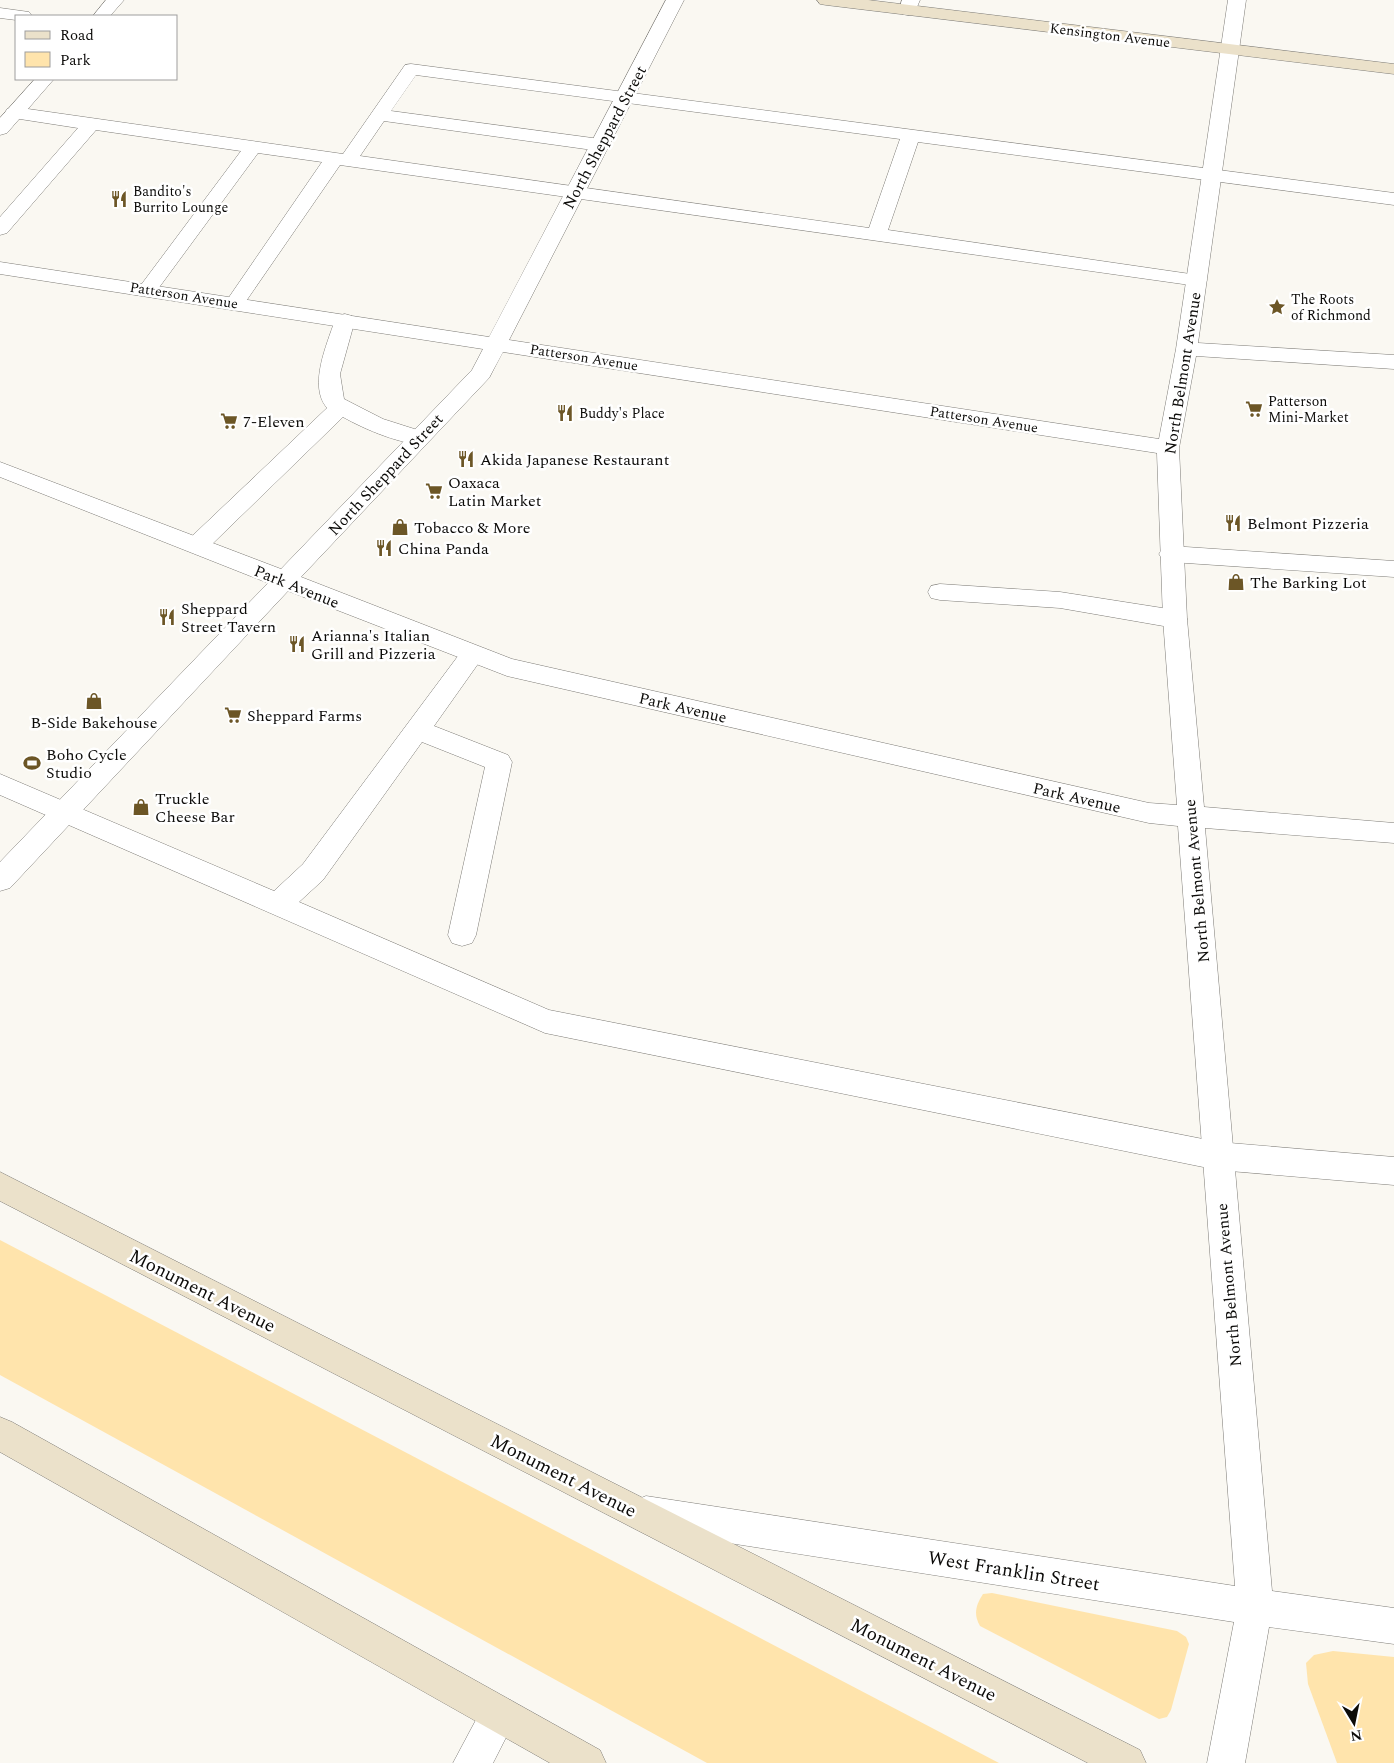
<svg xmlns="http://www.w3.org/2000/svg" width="1394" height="1763" viewBox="0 0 1394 1763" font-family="Spectral,serif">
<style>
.green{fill:#ffe4ac}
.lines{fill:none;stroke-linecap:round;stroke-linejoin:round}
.lane-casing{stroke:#7d7b76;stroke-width:1}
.street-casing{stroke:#7d7b76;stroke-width:1}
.secondary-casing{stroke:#7d7b76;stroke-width:1}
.lane{fill:#fff;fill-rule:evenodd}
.street{fill:#fff;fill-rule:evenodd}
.secondary{fill:#ebe1ca;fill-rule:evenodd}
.labels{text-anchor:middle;stroke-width:5;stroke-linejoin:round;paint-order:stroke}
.far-street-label{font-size:14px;fill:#0c0b09;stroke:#fff}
.far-poi-label{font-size:14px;fill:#0c0b09;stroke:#fff;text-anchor:start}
.street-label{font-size:16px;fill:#0c0b09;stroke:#fff}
.poi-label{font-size:16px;fill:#0c0b09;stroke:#fff;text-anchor:start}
.near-street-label{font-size:19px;fill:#0c0b09;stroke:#fff}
</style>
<rect width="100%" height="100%" fill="#faf8f2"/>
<g class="green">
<path d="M0,1240L999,1763H707L0,1375Z"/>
<path d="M992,1593L1177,1631L1186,1637L1189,1644L1171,1710L1167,1717L1159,1719L980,1626C973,1614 976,1605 983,1594Z"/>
<path d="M1333,1651L1394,1657V1763H1337L1308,1684L1306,1663L1314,1655Z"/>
</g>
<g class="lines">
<g class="lane-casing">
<g id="lane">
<path d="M902,0H920L914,14L908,15L902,14L899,10Z"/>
<path d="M0,8L29,12L32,16H16V20L0,18Z"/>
<path d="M411,64L1394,193V205L918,142L888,230L1204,276L1207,280L1204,284L1197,286L340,165L242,307L235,309L228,307L225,303L322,162L258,153L155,293L148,295L141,293L138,289L241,151L96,130L7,233L0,235V217L78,128L7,117L5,113L7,109L14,107L343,154L405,65ZM416,75L900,139L869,228L360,156L384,121L600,151L607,149L609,145L607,141L600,139L391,111Z"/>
<path d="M345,314L352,316L355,320L340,374L344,399L383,419L427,433L430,438L427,443C407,448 362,428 343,417L205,551L197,553L189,551L185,545L189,539L327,408C308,386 327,344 335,320L338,316Z"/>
<path d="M1171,546L1394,561V577L1171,562L1163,560L1159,554L1163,548Z"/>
<path d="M940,584L1060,592L1175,610L1184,613L1187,619L1184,625L1175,628L1060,608L940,600L931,598L928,592L931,586Z"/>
<path d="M473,645L482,648L485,654L434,726L508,755L512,762L476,935L472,943L462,946L452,943L448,935L485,767L422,742L323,880L299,902L549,1010L1218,1142L1394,1157V1185L1218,1170L545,1033L0,795V774L274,891L303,864L464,648Z"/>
</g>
</g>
<g class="street-casing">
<g id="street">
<path d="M106,0H124L110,16H93Z"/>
<path d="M666,0H684L509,340L1159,439L1176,349L1228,0H1246L1198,343L1394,355V369L1196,356L1179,448L1187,619L1204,807L1394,823V843L1205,828L1272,1591L1394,1608V1644L1269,1627L1245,1763H1207L1234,1622L646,1530L634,1525L629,1513L634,1501L646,1496L1235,1586L1178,826L1149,823L507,676L288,591L10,888L0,891V862L268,583L0,477V462L281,569L472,370L483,349L0,274V262L489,337ZM503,352L1157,453L1163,619L1177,805L1149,803L512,659L301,577L489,378Z"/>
<path d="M35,79H54L7,133L0,135V118Z"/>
<path d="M499,1695L512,1701L518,1714L493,1763H453L486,1701Z"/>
</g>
</g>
<g class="secondary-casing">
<g id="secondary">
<path d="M817,0H868L1394,64V74L826,5L820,4Z"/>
<path d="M0,1172L1140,1750L1146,1763H1088L0,1201Z"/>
<path d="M0,1417L12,1422L600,1750L606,1763H550L0,1452Z"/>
</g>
</g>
<use href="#lane" class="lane"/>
<use href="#street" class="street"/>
<use href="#secondary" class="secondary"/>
</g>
<defs>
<g id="restaurant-bare" transform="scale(1.35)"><path d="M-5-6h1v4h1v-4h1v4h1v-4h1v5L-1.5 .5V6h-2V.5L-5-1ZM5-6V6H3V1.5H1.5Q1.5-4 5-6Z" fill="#6c5626" stroke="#fff" stroke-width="2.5" paint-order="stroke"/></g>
<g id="sight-bare" transform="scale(1.35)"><path d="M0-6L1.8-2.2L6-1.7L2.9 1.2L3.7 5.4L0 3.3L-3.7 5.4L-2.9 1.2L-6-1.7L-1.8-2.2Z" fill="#6c5626" stroke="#fff" stroke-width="2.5" paint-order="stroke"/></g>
<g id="supermarket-bare" transform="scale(1.35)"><path d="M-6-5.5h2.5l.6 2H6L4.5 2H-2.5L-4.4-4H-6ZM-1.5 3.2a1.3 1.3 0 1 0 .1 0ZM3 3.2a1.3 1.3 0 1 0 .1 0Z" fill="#6c5626" stroke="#fff" stroke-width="2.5" paint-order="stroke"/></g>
<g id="shop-bare" transform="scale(1.35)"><path d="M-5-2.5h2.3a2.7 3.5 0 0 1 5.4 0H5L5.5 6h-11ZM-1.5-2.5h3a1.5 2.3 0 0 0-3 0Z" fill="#6c5626" stroke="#fff" stroke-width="2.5" paint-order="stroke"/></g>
<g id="stadium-bare" transform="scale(1.35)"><path d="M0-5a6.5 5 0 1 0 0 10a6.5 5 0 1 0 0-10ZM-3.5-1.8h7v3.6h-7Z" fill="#6c5626" stroke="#fff" stroke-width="2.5" paint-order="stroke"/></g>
</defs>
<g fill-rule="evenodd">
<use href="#restaurant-bare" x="119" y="199"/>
<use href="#sight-bare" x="1277" y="307"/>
<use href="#supermarket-bare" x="1254" y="409"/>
<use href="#restaurant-bare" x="565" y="413"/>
<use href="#supermarket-bare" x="229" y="421"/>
<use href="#restaurant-bare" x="466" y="459"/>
<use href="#supermarket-bare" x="434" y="491"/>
<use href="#restaurant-bare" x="1233" y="523"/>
<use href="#shop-bare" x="400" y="527"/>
<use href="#restaurant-bare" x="384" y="548"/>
<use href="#shop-bare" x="1236" y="582"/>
<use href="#restaurant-bare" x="167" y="617"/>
<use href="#restaurant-bare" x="297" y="644"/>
<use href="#shop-bare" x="94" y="701"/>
<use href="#supermarket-bare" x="233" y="715"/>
<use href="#stadium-bare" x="32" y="763"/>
<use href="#shop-bare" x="141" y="807"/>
</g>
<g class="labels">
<g class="far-street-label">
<text transform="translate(1110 35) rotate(7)" y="5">Kensington Avenue</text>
<text transform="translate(184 295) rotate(9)" y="5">Patterson Avenue</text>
<text transform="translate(584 357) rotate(9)" y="5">Patterson Avenue</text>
<text transform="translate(984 419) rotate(9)" y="5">Patterson Avenue</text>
</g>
<g class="far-poi-label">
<text x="133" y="196">Bandito's<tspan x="133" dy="16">Burrito Lounge</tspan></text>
<text x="1291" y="304">The Roots<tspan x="1291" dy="16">of Richmond</tspan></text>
<text x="1268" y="406">Patterson<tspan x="1268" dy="16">Mini-Market</tspan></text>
<text x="579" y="418">Buddy's Place</text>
</g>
<g class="street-label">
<text transform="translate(604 137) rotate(-62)" y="6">North Sheppard Street</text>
<text transform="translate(1182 373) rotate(-81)" y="6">North Belmont Avenue</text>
<text transform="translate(385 474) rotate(-47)" y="6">North Sheppard Street</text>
<text transform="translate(297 586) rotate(22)" y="6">Park Avenue</text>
<text transform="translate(683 707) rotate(13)" y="6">Park Avenue</text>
<text transform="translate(1077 797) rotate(13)" y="6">Park Avenue</text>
<text transform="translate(1196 881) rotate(-95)" y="6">North Belmont Avenue</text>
<text transform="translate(1228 1285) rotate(-95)" y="6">North Belmont Avenue</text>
</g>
<g class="poi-label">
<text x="243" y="427">7-Eleven</text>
<text x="480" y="465">Akida Japanese Restaurant</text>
<text x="448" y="488">Oaxaca<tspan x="448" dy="18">Latin Market</tspan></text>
<text x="1247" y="529">Belmont Pizzeria</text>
<text x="414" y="533">Tobacco &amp; More</text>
<text x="398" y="554">China Panda</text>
<text x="1250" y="588">The Barking Lot</text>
<text x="181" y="614">Sheppard<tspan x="181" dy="18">Street Tavern</tspan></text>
<text x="311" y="641">Arianna's Italian<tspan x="311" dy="18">Grill and Pizzeria</tspan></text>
<text x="247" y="721">Sheppard Farms</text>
<text x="94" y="728" text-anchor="middle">B-Side Bakehouse</text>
<text x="46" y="760">Boho Cycle<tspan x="46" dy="18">Studio</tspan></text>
<text x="155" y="804">Truckle<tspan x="155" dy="18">Cheese Bar</tspan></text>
</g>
<g class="near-street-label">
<text transform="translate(203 1290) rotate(27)" y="7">Monument Avenue</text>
<text transform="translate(564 1475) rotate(27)" y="7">Monument Avenue</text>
<text transform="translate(1014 1570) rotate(9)" y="7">West Franklin Street</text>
<text transform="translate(924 1659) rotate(27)" y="7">Monument Avenue</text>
</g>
</g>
<rect x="15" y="15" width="162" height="65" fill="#ffffff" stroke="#9e9d9d"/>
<rect x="25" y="31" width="25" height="8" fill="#ebe1ca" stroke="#9e9d9d"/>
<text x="60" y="40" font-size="15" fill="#0c0b09">Road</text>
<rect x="25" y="52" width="25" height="15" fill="#ffe4ac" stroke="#9e9d9d"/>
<text x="60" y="65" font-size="15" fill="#0c0b09">Park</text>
<g transform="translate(1354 1723) rotate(170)" stroke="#ffffff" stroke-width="4" paint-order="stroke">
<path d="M0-4L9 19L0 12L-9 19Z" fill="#0c0b09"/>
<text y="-8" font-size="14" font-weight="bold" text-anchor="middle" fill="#0c0b09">N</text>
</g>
</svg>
